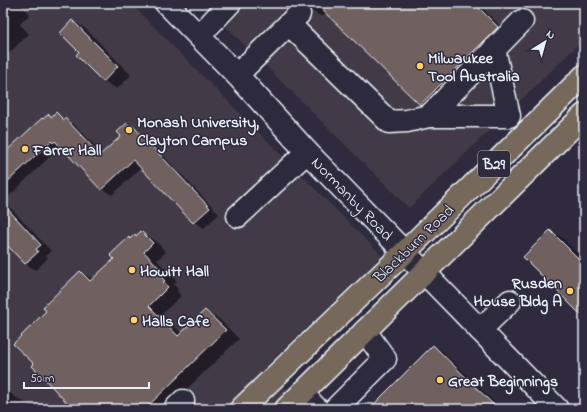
<svg xmlns="http://www.w3.org/2000/svg" width="587" height="412" viewBox="0 0 587 412" font-family="'Indie Flower',sans-serif">
<style>
.built{fill:#423a47}
.shadow{fill:#0007}
.building{fill:#70605e;stroke:#e8f1f8}
.lines{fill:none;stroke-linecap:round;stroke-linejoin:round}
.minor-casing{stroke:#e8f1f8;stroke-width:25}
.major-casing{stroke:#e8f1f8;stroke-width:25}
.minor{stroke:#2f2a3d;stroke-width:22}
.major{stroke:#76695c;stroke-width:22}
.poi-dot{fill:#ffd166;stroke:#2f2a3d;stroke-width:1.5}
.labels{text-anchor:middle;stroke-width:3;stroke-linejoin:round;paint-order:stroke}
.shield{fill:#2f2a3d;stroke:#b0b5c0;stroke-width:1}
.shield-label{font-size:15px;font-weight:bold;fill:#e8f1f8}
.poi-label{font-size:16px;font-weight:bold;fill:#e8f1f8;stroke:#2f2a3d;text-anchor:start}
.street-label{font-size:16px;fill:#e8f1f8;stroke:#2f2a3d}
</style>
<rect width="100%" height="100%" fill="#2f2a3d"/>
<filter id="ink" filterUnits="userSpaceOnUse"><feTurbulence type="fractalNoise" baseFrequency=".025" numOctaves="2"/><feDisplacementMap in="SourceGraphic" scale="8" xChannelSelector="R" yChannelSelector="G"/><feConvolveMatrix kernelMatrix="1 2 1 2 8 2 1 2 1" color-interpolation-filters="sRGB"/></filter>
<g filter="url(#ink)">
<g class="built">
<path d="M3,3H130L382,256L265,367L306,409H3Z"/>
<path d="M202,3H584V39L409,208Z"/>
</g>
<g class="shadow">
<path d="M3,3H17L21,5L30,14L20,24L29,34L3,59Z"/>
<path d="M304,3H477L508,34L431,110L421,104L326,13L322,17L312,11L309,6Z"/>
<path d="M73,21L86,29L131,75L117,89L103,81Z"/>
<path d="M56,113L76,126L103,154L122,136L127,124L142,133L219,214L204,228L194,222L142,167L112,195L102,189L61,146L4,201L51,251L46,256L48,258L36,270L26,264L3,240V156L49,116L52,117Z"/>
<path d="M550,231L561,237L584,261V317Z"/>
<path d="M142,233L155,240L166,252L157,260L177,281L174,285L178,289L177,291L181,296L162,314L182,334L206,311L219,319L239,339L166,409H75L35,364L48,311L81,272L94,280L115,259L131,240L135,236L137,237Z"/>
<path d="M433,346L443,352L501,409H375Z"/>
<path d="M3,386L15,397L28,404L33,409H3Z"/>
</g>
<g class="building">
<path d="M315,3H474L498,27L420,105Z"/>
<path d="M72,20L118,66L103,82L76,55L79,52L60,33Z"/>
<path d="M56,112L64,120L65,118L100,155L121,136L117,132L127,123L131,127L132,125L210,208L193,223L133,160L101,190L55,141L53,143L51,141L3,186V154L42,118L43,119L49,114L51,117Z"/>
<path d="M3,204L41,245L36,249L38,252L25,264L3,241Z"/>
<path d="M550,230L584,264V318L523,257Z"/>
<path d="M141,231L153,243L144,252L164,273L160,276L165,281L163,282L168,287L149,306L178,336L205,310L226,330L145,409H73L32,366L34,364L13,344L46,311L43,307L80,271L90,281L114,259L110,255L129,237L130,239L135,234L136,236Z"/>
<path d="M433,345L498,409H369Z"/>
</g>
<g class="lines">
<g class="minor-casing">
<g id="minor">
<path d="M166,3L237,75L307,152L557,409"/>
<path d="M289,24L389,122L407,121L429,116L522,21"/>
<path d="M199,36L230,3"/>
<path d="M237,75L299,14"/>
<path d="M429,116H509L494,49"/>
<path d="M238,216L307,152"/>
<path d="M480,330L510,301"/>
<path d="M302,393L317,409"/>
<path d="M175,409L183,401"/>
<path d="M335,409L385,359L365,331"/>
</g>
</g>
<g class="major-casing">
<g id="major">
<path d="M241,409L405,252L584,76"/>
<path d="M286,409L584,115"/>
</g>
</g>
<use href="#minor" class="minor"/>
<use href="#major" class="major"/>
</g>
</g>
<g class="poi-dot">
<circle cx="420" cy="66" r="4"/>
<circle cx="129" cy="130" r="4"/>
<circle cx="25" cy="149" r="4"/>
<circle cx="132" cy="270" r="4"/>
<circle cx="570" cy="291" r="4"/>
<circle cx="134" cy="320" r="4"/>
<circle cx="440" cy="380" r="4"/>
</g>
<g class="labels">
<rect class="shield" x="478" y="151" width="32" height="26" rx="3"/>
<g class="shield-label">
<text x="494" y="169">B29</text>
</g>
<g class="poi-label">
<text x="428" y="63">Milwaukee<tspan x="428" dy="18">Tool Australia</tspan></text>
<text x="137" y="127">Monash University,<tspan x="137" dy="18">Clayton Campus</tspan></text>
<text x="33" y="155">Farrer Hall</text>
<text x="140" y="276">Howitt Hall</text>
<text x="562" y="288" text-anchor="end">Rusden<tspan x="562" dy="18">House Bldg A</tspan></text>
<text x="142" y="326">Halls Cafe</text>
<text x="448" y="386">Great Beginnings</text>
</g>
<g class="street-label">
<text transform="translate(353 198) rotate(46)" y="6">Normanby Road</text>
<text transform="translate(413 243) rotate(-44)" y="6">Blackburn Road</text>
</g>
</g>
<rect width="587" height="412" fill="none" stroke="#2f2a3d" stroke-width="16"/>
<rect x="8" y="8" width="571" height="396" fill="none" stroke="#e8f1f8" stroke-width="1.5" filter="url(#ink)"/>
<g transform="translate(545 42) rotate(37)" stroke="#2f2a3d" stroke-width="3" paint-order="stroke">
<path d="M0-3L7 15L0 10L-7 15Z" fill="#e8f1f8"/>
<text y="-6" font-size="11" font-weight="bold" text-anchor="middle" fill="#e8f1f8">N</text>
</g>
<path d="M24 382v6h125v-6" fill="none" stroke="#e8f1f8" stroke-width="2"/>
<text x="30" y="382" font-size="12" fill="#e8f1f8" stroke="#2f2a3d" stroke-width="3" paint-order="stroke">50 m</text>
</svg>
